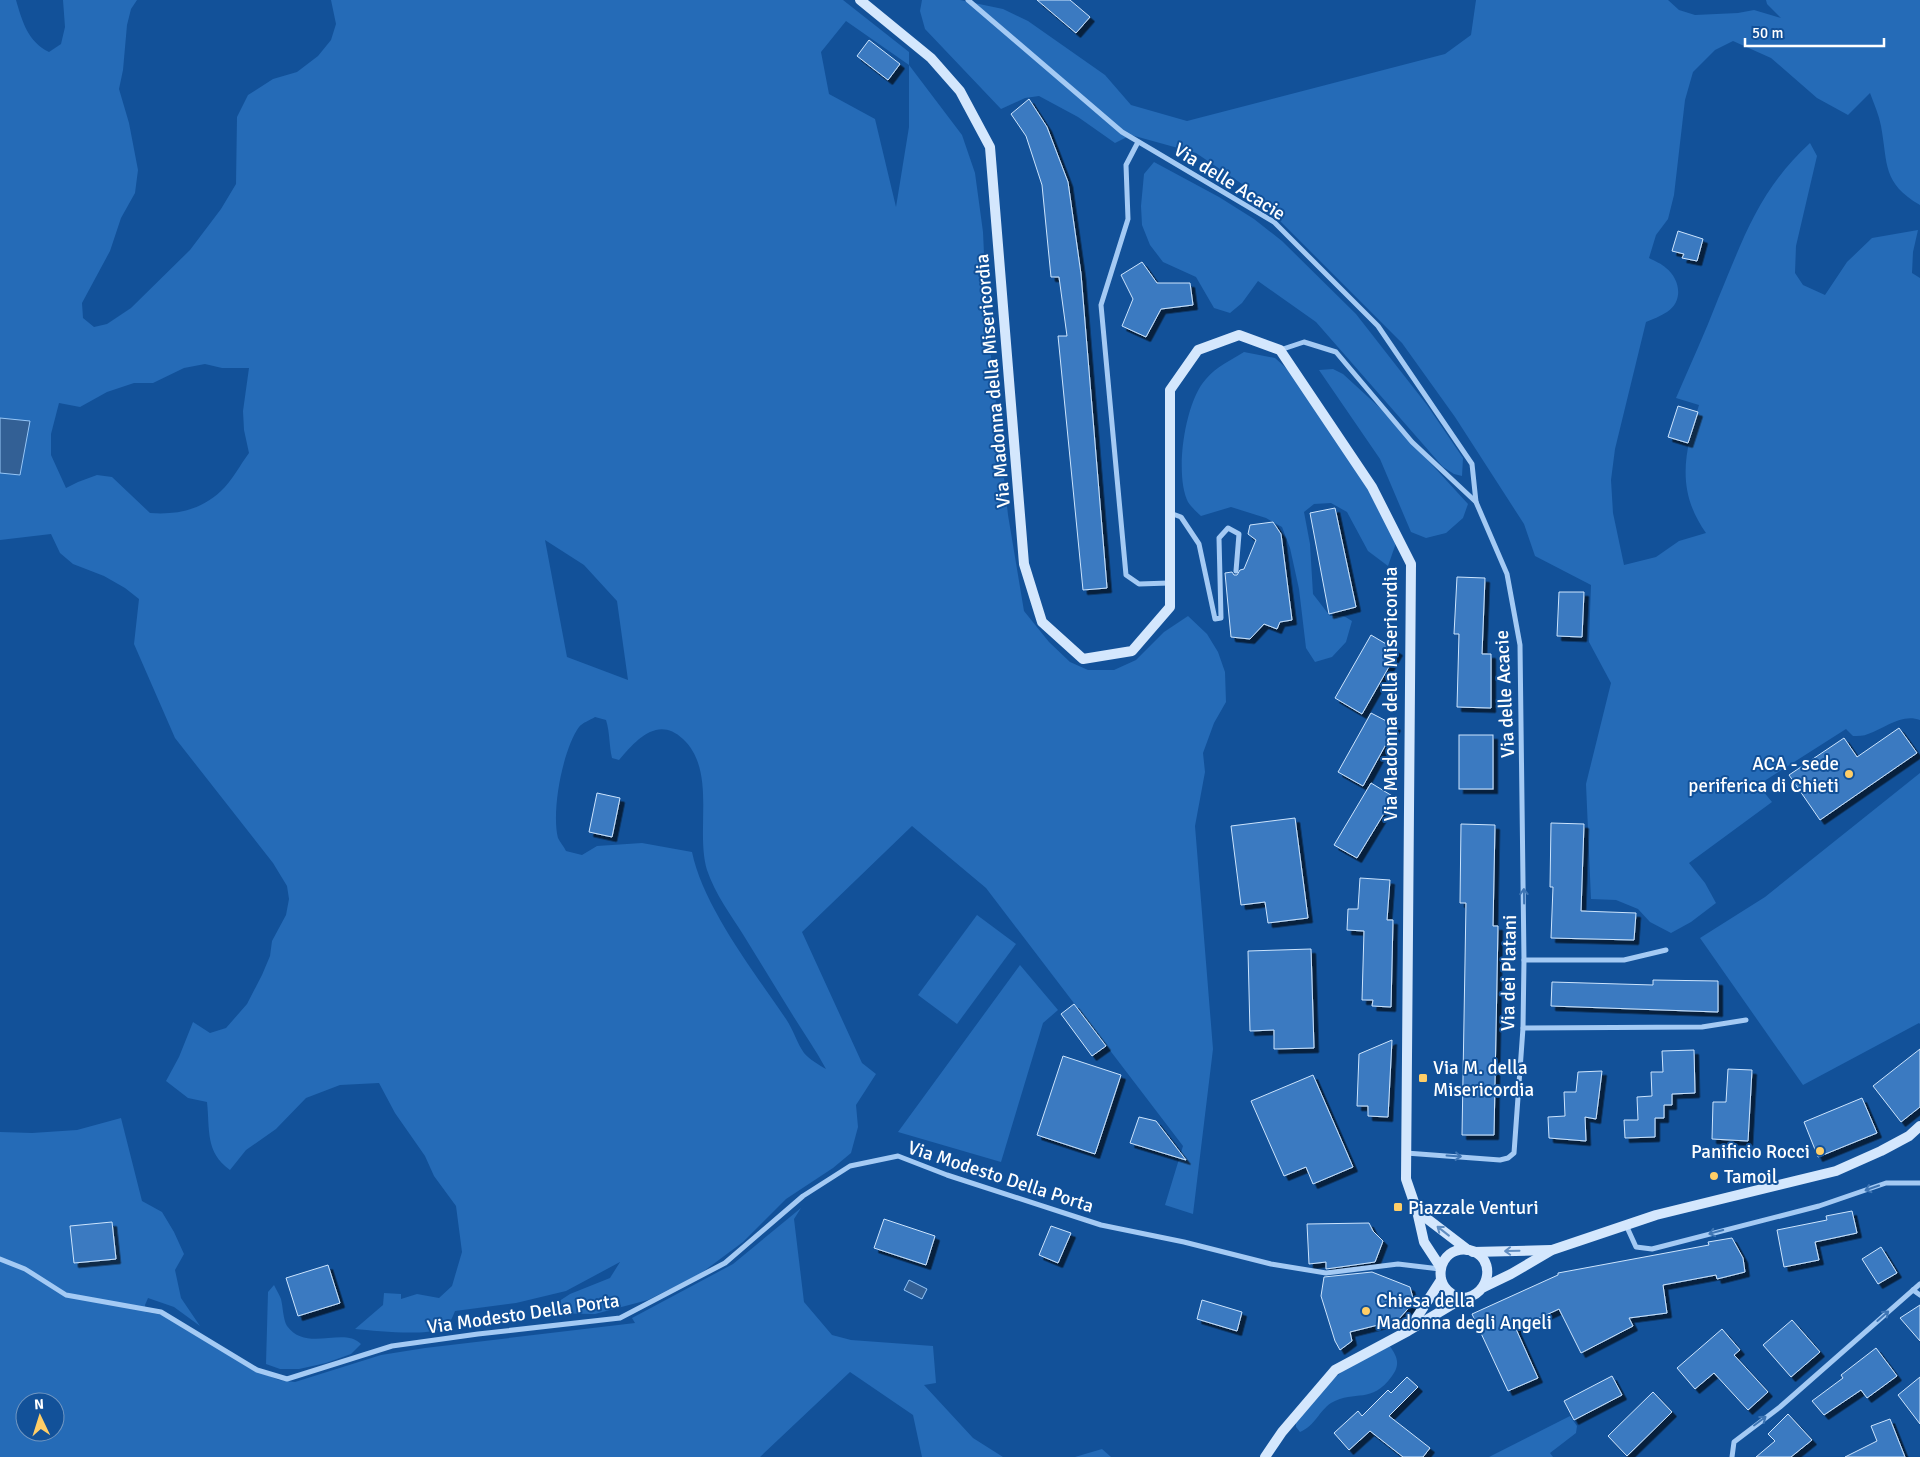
<svg xmlns="http://www.w3.org/2000/svg" width="1920" height="1457" viewBox="0 0 1920 1457" font-family="Signika,sans-serif">
<style>
.green{fill:#256bb7;fill-rule:evenodd}
.water{fill:#336095;stroke:#96c6f7}
.building{fill:#3b7ac1;stroke:#cce4fd;filter:url(#shadow)}
.lines{fill:none;stroke-linecap:round;stroke-linejoin:round}
.street{stroke:#a4caf4;stroke-width:5}
.secondary{stroke:#d4e7fd;stroke-width:10}
.oneway{stroke:#3e75b4}
.oneway2{stroke:#608dc1}
.poi-dot{fill:#ffce67;stroke:#125199;stroke-width:2}
.labels{text-anchor:middle;stroke-width:4;stroke-linejoin:round;paint-order:stroke}
.street-label{font-size:19px;fill:#fff;stroke:#125199}
.poi-label{font-size:19px;fill:#fff;stroke:#125199;text-anchor:start}
</style>
<defs>
<filter id="shadow"><feDropShadow dx="4.5" dy="4.5" stdDeviation="0" flood-color="#0009"/></filter>
</defs>
<rect width="100%" height="100%" fill="#125199"/>
<g class="green">
<path d="M0,0H16C22,21 28,42 49,52L61,44L65,27L63,0H137L131,9L127,25L123,70L119,89L129,123L138,170L135,193L121,218L110,251L82,303L83,318L94,327L107,324L131,308L190,250L221,209L236,184L237,117L248,95L273,79L297,72L318,56L331,40L336,24L331,0H843L909,52V65L962,135L975,173L983,232L987,319L1008,515L1024,611L1049,642L1070,662L1088,670H1114L1136,660L1164,632L1188,616L1207,634L1218,652L1225,672L1226,702L1214,723L1203,753L1205,772L1195,826L1213,1049L1193,1214L1165,1205L1183,1146L986,888L912,826L802,932L862,1063L876,1074L856,1105L858,1127L851,1153L833,1168L786,1199L743,1242L700,1274L648,1300L595,1314L541,1313L570,1294L610,1278L620,1262L566,1291L516,1303L455,1311C452,1318 449,1327 442,1329C422,1336 377,1331 355,1329L383,1305L384,1293L401,1294V1299L417,1294L439,1298L452,1286L462,1252L456,1206L434,1176L425,1156L395,1113L379,1083L340,1085L306,1098L276,1129L246,1150L230,1170C205,1152 210,1130 207,1102L188,1098L166,1081L179,1057L193,1022L210,1033L226,1028L247,1004L262,975L270,956L272,941L286,915L289,899L287,886L273,863L175,738L134,644L139,599L125,588L104,576L73,564L60,553L51,534L0,540ZM846,21L909,65V127L896,207L875,119L829,94L821,52ZM205,364L222,368H249L243,411L244,430L249,453C240,465 232,481 221,491C201,510 177,515 150,513L112,477L97,475L78,482L66,488L51,455V434L59,403L80,407L107,392L134,383H153L184,368ZM545,540L584,565L617,601L628,680L567,657ZM595,717L606,720C610,733 609,745 612,758L619,760C636,740 658,715 683,739C717,771 695,830 707,870C715,894 731,915 744,936C760,962 776,988 792,1014C803,1032 816,1050 826,1069C819,1065 809,1059 804,1053C797,1043 793,1029 786,1019C754,972 703,906 692,852L642,843L597,846L582,855L566,851C564,847 560,842 558,838C551,811 563,749 579,727C582,723 590,720 595,717Z"/>
<path d="M922,0H960L1003,9L1028,21L1105,75L1131,105L1187,121L1445,54L1471,35L1476,0H1668L1679,10L1695,15L1738,13L1754,10L1781,18L1767,4L1766,0H1920V205C1882,183 1888,164 1881,126C1879,115 1874,104 1870,93L1848,115L1817,98L1771,58L1733,41L1715,50L1693,72L1685,100L1674,195L1668,219L1656,235L1649,258C1655,261 1662,264 1666,268C1680,279 1684,301 1667,312C1661,316 1653,319 1646,322L1615,449L1611,480L1613,513L1624,565L1656,557L1679,541L1706,533C1675,489 1685,452 1699,405L1676,398C1690,365 1705,333 1718,299C1744,237 1759,190 1810,143L1817,156L1796,246L1795,273L1803,285L1825,295L1847,262L1872,238L1918,230L1913,252L1912,273L1920,278V720C1902,713 1885,728 1868,734C1864,736 1858,736 1853,736L1846,729L1758,785L1772,802L1689,863L1705,883L1716,903L1691,922L1671,933L1650,922L1638,909L1616,900L1591,899L1586,784L1611,683L1589,642L1591,585L1535,556L1524,524L1455,417L1402,343L1245,186L1196,153L1131,135L1115,143L1078,117L1039,96L1025,98L1001,109L925,29L920,11Z"/>
<path d="M1154,162L1219,197L1254,219L1282,241L1356,314L1427,405L1463,458L1462,476L1454,474L1443,467L1316,322L1258,281L1242,303L1230,313L1214,308L1196,277L1163,262L1150,245L1142,225L1141,206L1144,174Z"/>
<path d="M1244,352L1275,358L1295,376L1367,487L1396,543L1388,566L1368,551L1347,512L1331,503L1314,504L1304,512L1310,544L1313,594L1330,616H1344L1352,621L1346,642L1332,657L1315,662L1306,648L1299,589L1290,548L1282,527L1266,518L1231,507L1201,516C1197,512 1191,507 1188,502C1174,474 1185,401 1206,379C1216,367 1231,360 1244,352Z"/>
<path d="M1333,369L1343,374L1379,407L1468,504L1463,518L1446,533L1426,538L1411,532L1380,459L1319,370Z"/>
<path d="M1920,773V1024L1919,1023L1803,1085L1700,938L1765,897Z"/>
<path d="M977,915L1016,944L957,1024L918,995Z"/>
<path d="M1020,965L1058,1010L1043,1023L1001,1162L898,1132Z"/>
<path d="M121,1118L142,1201L162,1212L174,1232L184,1254L175,1270L181,1298L200,1326L174,1307L148,1298L145,1305L146,1312L163,1315L255,1370L279,1380L295,1382L381,1355L425,1348L635,1323L632,1318L733,1264L801,1208L794,1219L804,1302L832,1335L851,1340L933,1346L936,1383L924,1385L973,1438L1003,1457H922L913,1415L850,1372L760,1457H0V1132L32,1133L77,1130ZM25,1402H55V1432H25Z"/>
<path d="M274,1285C276,1289 279,1294 281,1299C283,1307 283,1319 287,1326C307,1353 343,1326 361,1344L351,1354L326,1363L299,1369H280L266,1364L268,1292Z"/>
<path d="M1389,1345C1397,1356 1401,1364 1392,1376C1371,1405 1356,1389 1331,1403C1319,1411 1315,1426 1300,1432L1296,1427V1421L1334,1378L1347,1368Z"/>
<path d="M1570,1416L1577,1426L1576,1433L1550,1453L1553,1457H1489Z"/>
<path d="M1102,1449L1111,1457H1075Z"/>
</g>
<g class="water">
<path d="M0,418L30,421L20,475L0,473Z"/>
<path d="M909,1280L927,1289L922,1299L904,1290Z"/>
</g>
<g class="building">
<path d="M1037,0H1070L1090,17L1076,33Z"/>
<path d="M869,40L900,64L888,80L857,56Z"/>
<path d="M1029,99L1047,127L1068,182L1081,274L1107,588L1083,590L1058,336H1067L1059,277H1051L1042,185L1026,136L1011,114Z"/>
<path d="M1678,231L1703,239L1697,261L1682,258L1684,254L1672,251Z"/>
<path d="M1142,262L1157,283H1190L1193,305L1161,309L1146,337L1122,326L1133,299L1121,275Z"/>
<path d="M1678,406L1698,412L1688,443L1668,437Z"/>
<path d="M1335,508L1356,607L1329,614L1310,513Z"/>
<path d="M1273,522L1281,534L1292,620L1280,622L1277,629L1264,624L1250,639L1231,637L1225,573L1232,572L1234,575H1237L1240,570L1244,569L1256,540L1248,534L1250,525Z"/>
<path d="M1457,577L1485,578L1482,654H1491V708L1457,707L1459,634H1454Z"/>
<path d="M1559,592H1584L1582,637L1557,636Z"/>
<path d="M1371,635L1398,651L1362,714L1335,698Z"/>
<path d="M1371,713L1396,726L1363,786L1338,772Z"/>
<path d="M1899,728L1917,753L1820,820L1789,775L1844,738L1857,757Z"/>
<rect x="1459" y="735" width="34" height="54"/>
<path d="M1371,783L1394,797L1357,858L1334,845Z"/>
<path d="M597,793L620,798L612,837L589,832Z"/>
<path d="M1295,818L1308,918L1268,923L1265,902L1241,905L1231,826Z"/>
<path d="M1551,823L1584,824L1581,911L1636,913L1634,940L1551,938L1553,887H1550Z"/>
<path d="M1461,824L1495,825L1493,926H1498L1494,1135H1462L1466,903H1460Z"/>
<path d="M1360,878L1390,880L1387,920H1393L1391,1007L1372,1006L1373,1000H1362L1364,931L1347,930L1348,909H1358Z"/>
<path d="M1311,949L1314,1048L1274,1049V1030L1250,1031L1248,951Z"/>
<path d="M1653,980L1718,981V1012L1551,1006L1552,982L1653,985Z"/>
<path d="M1074,1004L1106,1046L1092,1056L1061,1014Z"/>
<path d="M1392,1040L1388,1117L1368,1116V1106H1357L1359,1054Z"/>
<path d="M1920,1049V1107L1901,1122L1873,1086Z"/>
<path d="M1694,1050L1695,1093L1672,1094V1105H1664V1118H1655V1137L1625,1138L1624,1120H1638L1637,1097L1652,1096L1651,1072H1663L1662,1051Z"/>
<path d="M1063,1056L1121,1075L1095,1154L1037,1135Z"/>
<path d="M1728,1069L1752,1070L1748,1141L1712,1139L1713,1102H1726Z"/>
<path d="M1602,1071L1596,1119L1585,1117L1586,1141L1549,1138L1548,1117L1565,1116L1564,1092H1576L1578,1072Z"/>
<path d="M1313,1075L1353,1167L1313,1184L1306,1167L1284,1176L1251,1101Z"/>
<path d="M1862,1098L1877,1133L1818,1157L1804,1122Z"/>
<path d="M1139,1117L1156,1121L1186,1160L1130,1143Z"/>
<path d="M1852,1211L1857,1233L1815,1242L1819,1260L1784,1267L1777,1230L1827,1220L1826,1216Z"/>
<path d="M884,1219L935,1236L926,1265L874,1248Z"/>
<path d="M112,1222L116,1259L74,1263L70,1226Z"/>
<path d="M1369,1223L1373,1231L1383,1241L1375,1262L1326,1269V1262L1309,1264L1307,1224Z"/>
<path d="M1051,1226L1071,1233L1058,1263L1039,1255Z"/>
<path d="M1732,1238L1743,1258L1745,1272L1717,1279L1716,1275L1663,1285L1667,1313L1629,1318L1633,1326L1581,1353L1559,1309L1516,1329L1538,1378L1508,1391L1472,1314L1558,1275V1273L1709,1245L1708,1242Z"/>
<path d="M1881,1247L1897,1273L1878,1284L1862,1259Z"/>
<path d="M328,1265L340,1303L298,1316L286,1278Z"/>
<path d="M1372,1272L1410,1287L1414,1302L1398,1320L1350,1332L1352,1341L1340,1350L1335,1341L1321,1296L1324,1277Z"/>
<path d="M1202,1300L1242,1312L1237,1331L1197,1319Z"/>
<path d="M1920,1305V1341L1900,1318Z"/>
<path d="M1792,1320L1820,1352L1791,1377L1763,1345Z"/>
<path d="M1722,1329L1740,1350L1734,1355L1768,1392L1748,1410L1714,1373L1695,1389L1677,1368Z"/>
<path d="M1876,1348L1897,1376L1867,1398L1861,1390L1824,1415L1812,1401L1843,1378L1841,1375Z"/>
<path d="M1612,1376L1622,1395L1574,1420L1564,1401Z"/>
<path d="M1407,1377L1418,1387L1389,1416L1430,1448L1423,1457H1403L1370,1431L1349,1450L1334,1433L1358,1411L1362,1416L1388,1390L1391,1393Z"/>
<path d="M1920,1377V1424L1898,1395Z"/>
<path d="M1653,1392L1672,1412L1627,1456L1608,1436Z"/>
<path d="M1788,1414L1812,1440L1791,1457H1756L1775,1441L1768,1434Z"/>
<path d="M1890,1419L1905,1457H1845L1877,1441L1871,1426Z"/>
</g>
<g class="lines">
<g class="street">
<path d="M968,0L1122,132L1274,222L1378,326L1472,464L1476,502"/>
<path d="M1138,142L1126,165L1128,219L1101,305L1126,575L1139,584L1169,583"/>
<path d="M1280,350L1304,342L1336,352L1412,442L1476,502L1507,574L1520,645L1524,960L1523,1028L1514,1153L1508,1158L1500,1160L1406,1153"/>
<path d="M1170,513L1181,517L1199,544L1215,619L1221,618L1219,538L1228,528L1239,534L1236,571"/>
<path d="M1524,960H1624L1666,950"/>
<path d="M1523,1028L1702,1027L1746,1020"/>
<path d="M1626,1225L1636,1247L1652,1249L1819,1206L1886,1183H1920"/>
<path d="M0,1259L25,1269L66,1295L161,1312L257,1370L287,1379L392,1346L478,1334L620,1318L725,1263L803,1196L850,1166L898,1156L947,1175L1101,1225L1184,1242L1271,1264L1326,1273L1398,1264L1440,1269"/>
<path d="M1913,1290L1920,1295"/>
<path d="M1732,1457L1734,1442L1780,1407L1920,1284"/>
</g>
<g class="secondary">
<path d="M860,0L931,58L960,91L990,147L1024,564L1042,622L1083,659L1132,651L1170,607V390L1198,350L1239,335L1280,350L1372,487L1411,564L1406,1179L1417,1211L1424,1242L1441,1268"/>
<path d="M1417,1211L1468,1250"/>
<path d="M1473,1252L1551,1250"/>
<path d="M1484,1287L1511,1274L1552,1250L1656,1215L1836,1171L1881,1151L1909,1136L1920,1126"/>
<path d="M1410,1328L1441,1280"/>
<path d="M1265,1457L1282,1432L1335,1370L1408,1331L1463,1298C1491,1296 1497,1256 1469,1250C1437,1244 1428,1292 1463,1298"/>
</g>
</g>
<defs><path id="oneway-shaft" d="M-6 0H5M1.5-3L5.5 0L1.5 3" fill="none" stroke-width="1.6" stroke-linecap="round" stroke-linejoin="round" transform="scale(1.25)"/></defs>
<g class="oneway">
<use href="#oneway-shaft" transform="translate(1524 896) rotate(-91)"/>
<use href="#oneway-shaft" transform="translate(1454 1156) rotate(4)"/>
<use href="#oneway-shaft" transform="translate(1872 1188) rotate(161)"/>
<use href="#oneway-shaft" transform="translate(1716 1232) rotate(165)"/>
<use href="#oneway-shaft" transform="translate(1883 1316) rotate(-41)"/>
<use href="#oneway-shaft" transform="translate(1760 1421) rotate(-37)"/>
</g>
<g class="oneway2">
<use href="#oneway-shaft" transform="translate(1443 1231) rotate(-142)"/>
<use href="#oneway-shaft" transform="translate(1512 1251) rotate(179)"/>
</g>
<g class="poi-dot">
<circle cx="1849" cy="774" r="5"/>
<rect x="1418" y="1073" width="10" height="10" rx="2.5"/>
<circle cx="1820" cy="1151" r="5"/>
<circle cx="1714" cy="1176" r="5"/>
<rect x="1393" y="1202" width="10" height="10" rx="2.5"/>
<circle cx="1366" cy="1311" r="5"/>
</g>
<g class="labels">
<g class="street-label">
<text transform="translate(1230 181) rotate(32)" y="7">Via delle Acacie</text>
<text transform="translate(992 381) rotate(-95)" y="7">Via Madonna della Misericordia</text>
<text transform="translate(1390 694) rotate(-90)" y="7">Via Madonna della Misericordia</text>
<text transform="translate(1504 694) rotate(-93)" y="7">Via delle Acacie</text>
<text transform="translate(1508 973) rotate(-89)" y="7">Via dei Platani</text>
<text transform="translate(1001 1176) rotate(18)" y="7">Via Modesto Della Porta</text>
<text transform="translate(523 1313) rotate(-8)" y="7">Via Modesto Della Porta</text>
</g>
<g class="poi-label">
<text x="1839" y="770" text-anchor="end">ACA - sede<tspan x="1839" dy="22">periferica di Chieti</tspan></text>
<text x="1433" y="1074">Via M. della<tspan x="1433" dy="22">Misericordia</tspan></text>
<text x="1810" y="1158" text-anchor="end">Panificio Rocci</text>
<text x="1724" y="1183">Tamoil</text>
<text x="1408" y="1214">Piazzale Venturi</text>
<text x="1376" y="1307">Chiesa della<tspan x="1376" dy="22">Madonna degli Angeli</tspan></text>
</g>
</g>
<g transform="translate(40 1417) rotate(356)"><circle r="24" fill="#125199" stroke="#7197c2"/>
<path d="M0-4L9 19L0 12L-9 19Z" fill="#ffce67"/>
<text y="-8" font-size="14" font-weight="bold" text-anchor="middle" fill="#ffffff">N</text>
</g>
<path d="M1745 38v8h139v-8" fill="none" stroke="#ffffff" stroke-width="2.5"/>
<text x="1752" y="38" font-size="15" fill="#ffffff" stroke="#125199" stroke-width="4" paint-order="stroke">50 m</text>
</svg>
